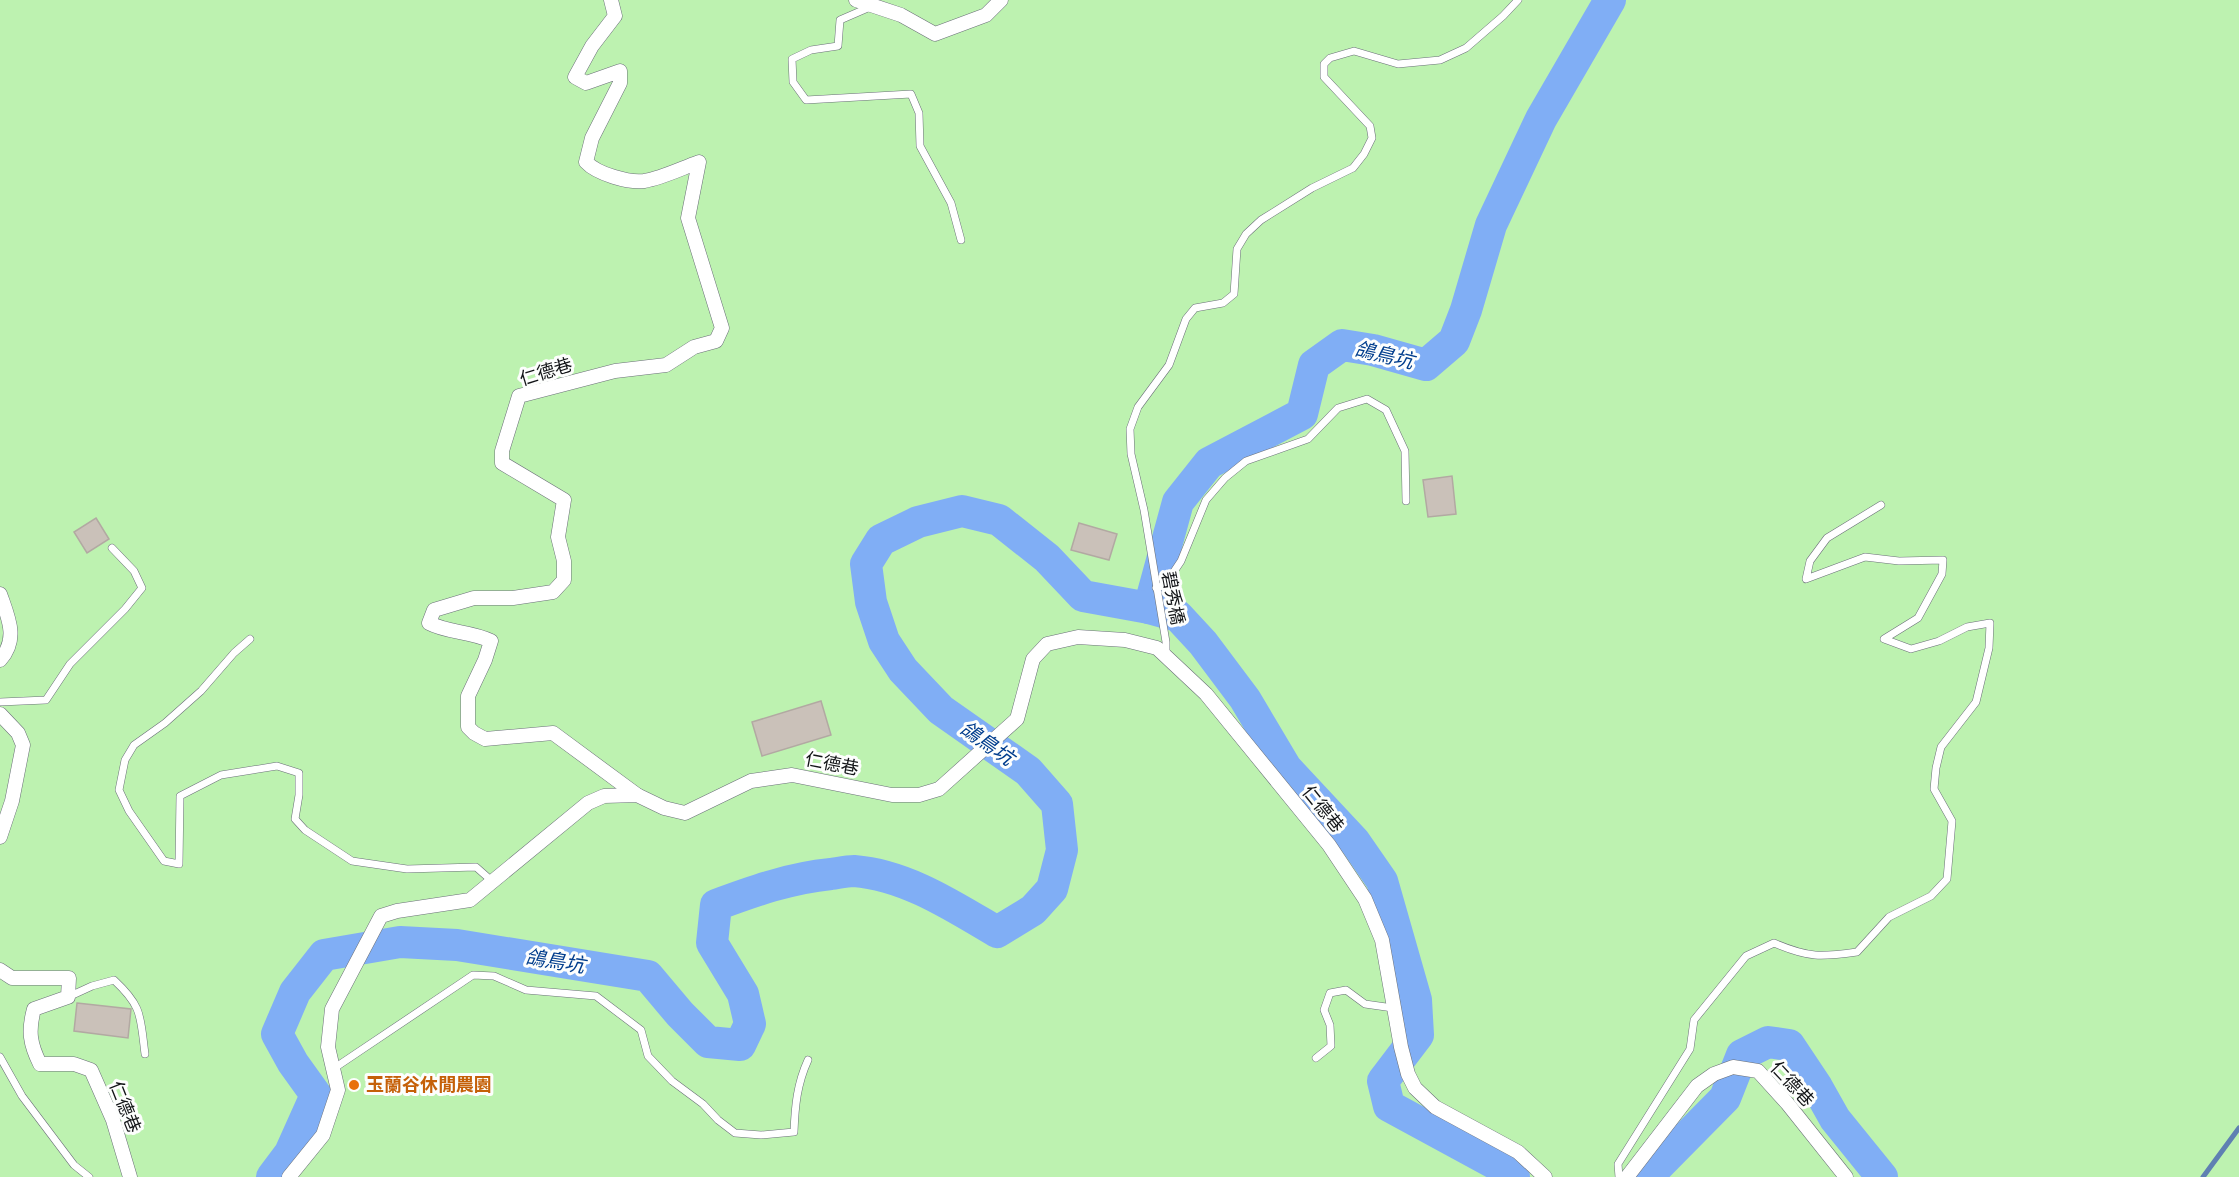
<svg xmlns="http://www.w3.org/2000/svg" width="2239" height="1177" viewBox="0 0 2239 1177" font-family="Commissioner,'Noto Sans TC',sans-serif">
<style>
.green{fill:#bdf2b0}
.lines{fill:none;stroke-linecap:round;stroke-linejoin:round}
.stream{stroke:#5f80b2;stroke-width:5}
.river{stroke:#80aef5;stroke-width:32}
.building{fill:#cac1b9;stroke:#b2a9a2;stroke-width:1.5}
.service-casing{stroke:#6a7078;stroke-width:8}
.minor-casing{stroke:#6a7078;stroke-width:15}
.service{stroke:#fff;stroke-width:7}
.minor{stroke:#fff;stroke-width:14}
.food-dot{fill:#e8710a;stroke:#fdfefd;stroke-width:2}
.labels{text-anchor:middle;stroke-width:6;stroke-linejoin:round;paint-order:stroke}
.street-label{font-size:18px;fill:#121417;stroke:#fdfefd}
.food-label{font-size:18px;font-weight:bold;fill:#c56008;stroke:#fdfefd;text-anchor:start}
.water-label{font-size:20px;font-style:italic;fill:#003d8d;stroke:#fdfefd}
</style>
<rect width="100%" height="100%" fill="#ebf1fa"/>
<rect class="green" x="0" y="0" width="2239" height="1177"/>
<g class="lines">
<path class="stream" d="M2203,1177L2239,1128"/>
<g class="river">
<path d="M1149,608L1178,502L1209,463L1302,414L1314,365L1342,345L1373,350L1426,365L1454,341L1466,310L1491,225L1541,119L1610,0"/>
<path d="M272,1177L290,1153L316,1095L293,1063L277,1034L295,992L324,955L400,942L457,945L648,976L680,1014L708,1042L740,1045L750,1024L743,994L712,943L716,905C754,891 790,878 831,874C838,873 847,871 854,871C906,875 953,906 997,932L1033,910L1052,889L1062,850L1057,804L1028,771L941,710L903,670L884,641L871,602L866,564L881,540L918,522L962,511L999,520L1047,558L1083,596L1149,608L1178,616L1203,643L1245,699L1286,768L1355,842L1382,881L1416,1000L1418,1035L1383,1081L1389,1106L1507,1170L1514,1177"/>
<path d="M1647,1177L1725,1098L1742,1055L1768,1042L1789,1045L1817,1087L1835,1119L1882,1177"/>
</g>
</g>
<g class="building">
<path d="M1452,476L1456,514L1428,517L1423,480Z"/>
<path d="M96,518L109,539L87,553L74,532Z"/>
<path d="M1079,523L1117,534L1109,560L1071,550Z"/>
<path d="M821,701L831,735L762,756L752,722Z"/>
<path d="M77,1003L131,1009L128,1038L74,1031Z"/>
</g>
<g class="lines">
<g class="service-casing">
<g id="service">
<path d="M870,7L840,20L838,46L811,50L792,59L793,82L806,100L911,94L919,113L920,146L951,203L961,240"/>
<path d="M1156,588L1165,585L1181,561L1206,500L1225,478L1246,461L1308,439L1338,408L1367,399L1386,410L1405,451L1406,501"/>
<path d="M250,639L234,653L201,691L165,723L134,745L125,760L119,790L129,811L164,861L179,864L180,796L221,775L277,766L299,773V795L295,819L305,830L352,861L407,869L476,867L493,882"/>
<path d="M1166,654V642L1144,510L1131,454L1130,429L1138,407L1169,365L1186,319L1195,308L1223,303L1234,294L1237,249L1246,234L1261,220L1312,188L1353,168L1364,154L1372,138L1370,126L1324,77V64L1330,58L1354,51L1398,64L1440,60L1466,48L1503,16L1518,0"/>
<path d="M0,702L46,700L70,664L125,609L142,588L134,571L112,548"/>
<path d="M68,997L92,986L114,980C143,1007 140,1016 145,1054"/>
<path d="M0,1057L22,1096L74,1165L89,1177"/>
<path d="M1316,1058L1331,1046L1330,1025L1324,1010L1330,993L1346,990L1365,1004L1393,1008"/>
<path d="M333,1069L473,975L494,976L526,990L596,996L641,1030L648,1056L672,1081L703,1104L718,1120L735,1133L761,1135L794,1132C795,1106 797,1084 808,1060"/>
<path d="M1619,1177L1618,1164L1690,1049L1694,1020L1746,956L1774,943C1809,958 1821,957 1857,952L1889,917L1931,896L1947,879L1952,821L1934,789L1936,768L1941,747L1976,702L1989,648L1990,623L1967,627L1939,641L1911,649L1884,639L1918,618L1942,574L1943,560L1899,561L1865,557L1806,579L1810,561L1827,538L1881,505"/>
</g>
</g>
<g class="minor-casing">
<g id="minor">
<path d="M611,0L615,16L592,46L575,77L586,83L620,71V83L592,138L586,162C597,174 629,183 644,181C662,178 682,168 699,162L688,218L722,328L716,341L694,347L666,365L615,371L519,396L502,451V463L564,500L558,537L564,561V580L553,592L513,598H474L434,610L429,623C448,633 471,631 491,641L485,660L468,696V727L474,733L485,739L553,733L637,795"/>
<path d="M856,0L901,15L935,34L986,15L1001,0"/>
<path d="M0,594C8,617 19,639 0,660"/>
<path d="M0,714L18,733L23,745L12,801L0,837"/>
<path d="M0,970L12,978H69L68,997L34,1009C28,1031 30,1044 40,1064H74L91,1070L113,1120L130,1177"/>
<path d="M289,1177L323,1135L338,1090L328,1047L332,1009L381,916L397,911L470,900L588,803L604,796L637,795L664,808L685,813L751,781L792,775L892,795H919L939,789L1017,719L1033,659L1047,644L1078,637L1125,640L1157,648L1206,694L1329,845L1365,899L1382,940L1401,1047L1408,1074L1415,1088L1435,1107L1518,1152L1545,1177"/>
<path d="M1627,1177L1697,1086L1714,1074L1733,1067L1758,1071L1787,1103L1846,1177"/>
</g>
</g>
<use href="#service" class="service"/>
<use href="#minor" class="minor"/>
</g>
<circle class="food-dot" cx="354" cy="1085" r="6"/>
<g class="labels">
<g class="street-label">
<text transform="translate(546 372) rotate(-17)" y="6">仁德巷</text>
<text transform="translate(1173 598) rotate(79)" y="6">碧秀橋</text>
<text transform="translate(832 764) rotate(11)" y="6">仁德巷</text>
<text transform="translate(1323 809) rotate(51)" y="6">仁德巷</text>
<text transform="translate(1792 1084) rotate(47)" y="6">仁德巷</text>
<text transform="translate(125 1107) rotate(68)" y="6">仁德巷</text>
</g>
<g class="food-label">
<text x="366" y="1091">玉蘭谷休閒農園</text>
</g>
<g class="water-label">
<text transform="translate(1384 355) rotate(13)" y="7">鴿鳥坑</text>
<text transform="translate(987 743) rotate(35)" y="7">鴿鳥坑</text>
<text transform="translate(555 961) rotate(9)" y="7">鴿鳥坑</text>
</g>
</g>
</svg>
